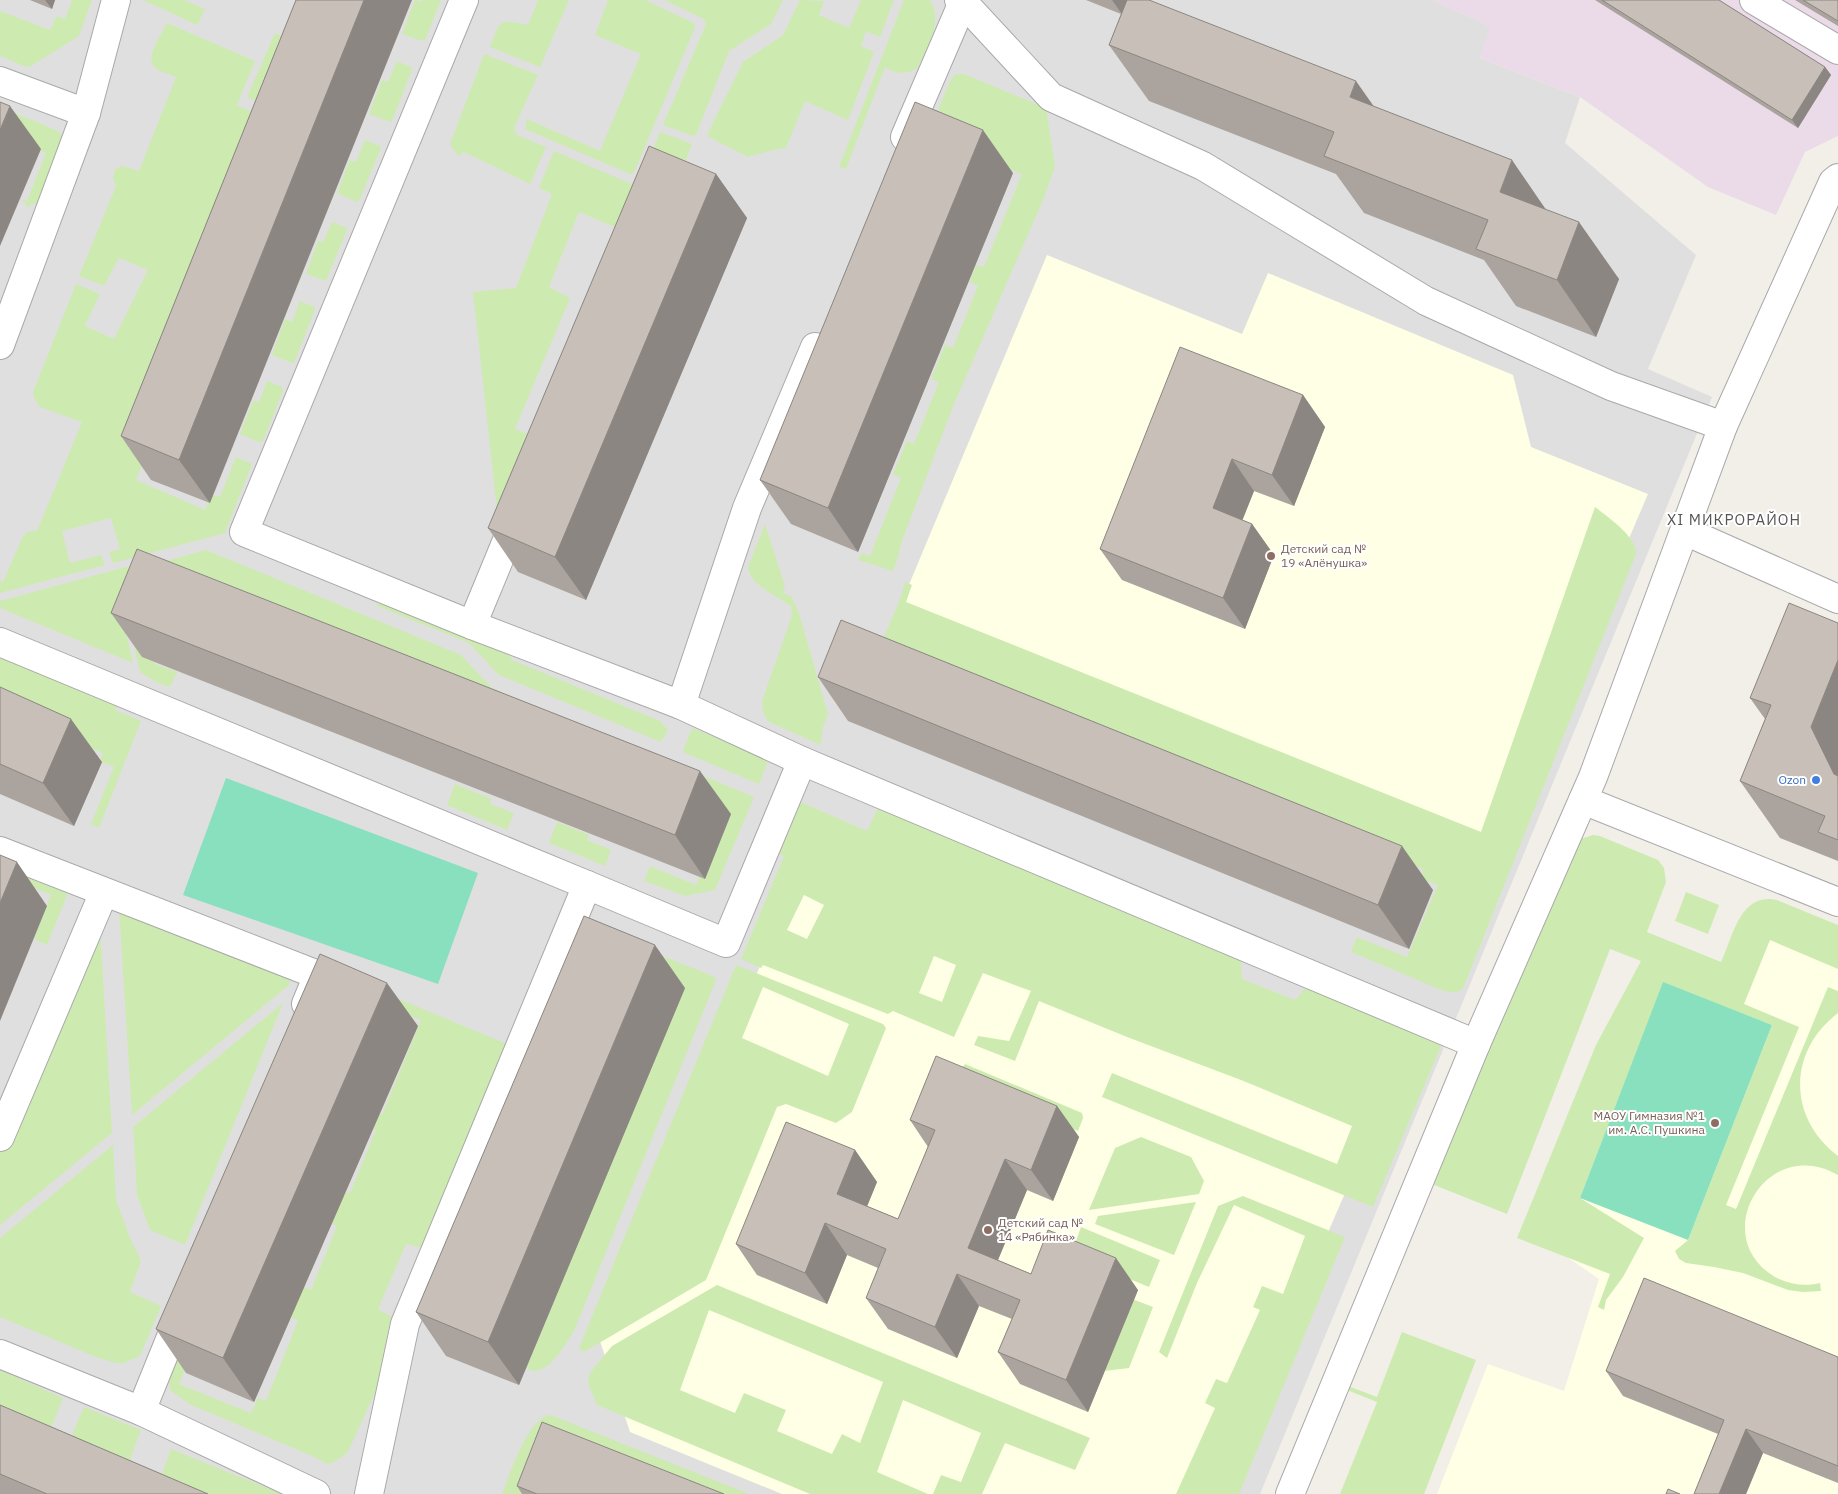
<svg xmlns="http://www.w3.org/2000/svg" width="1838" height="1494" viewBox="0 0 1838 1494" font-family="'IBM Plex Sans',sans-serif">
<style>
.residential{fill:#e0dfdf}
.industrial{fill:#ebdbe8}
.education{fill:#ffffe5}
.grass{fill:#cdebb0;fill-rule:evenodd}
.pitch{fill:#88e0be}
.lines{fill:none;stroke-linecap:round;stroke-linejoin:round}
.minor-casing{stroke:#a9a9a9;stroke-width:30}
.minor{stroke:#fff;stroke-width:28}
.wall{fill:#aba49e}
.shaded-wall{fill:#8b8681}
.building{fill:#c7bfb8;stroke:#8b8681}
.education-dot{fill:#8d6e63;stroke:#fff;stroke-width:2}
.shop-dot{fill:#3f7fe0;stroke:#fff;stroke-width:2}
.labels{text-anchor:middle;stroke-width:4;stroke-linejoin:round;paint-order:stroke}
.education-label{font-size:12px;fill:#785e54;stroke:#fff;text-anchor:start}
.shop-label{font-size:12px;fill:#366cbe;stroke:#fff;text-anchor:end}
.quarter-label{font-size:15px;letter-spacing:1px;fill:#555;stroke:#fff}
</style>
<rect width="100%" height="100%" fill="#f2efe9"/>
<path class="residential" d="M0,0H1433L1491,27L1480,58L1580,97L1565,143L1696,255L1648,369L1712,397L1260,1494H0Z"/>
<path class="industrial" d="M1433,0H1838V136L1805,152L1776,215L1708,187L1580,97L1480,58L1490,27Z"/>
<g class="education">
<path d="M1047,255L1242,334L1268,273L1513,375L1531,447L1648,494L1491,860L895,618Z"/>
<path d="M795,884L1377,1119L1215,1494H782L630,1432L600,1341Z"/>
<path d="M1753,925L1838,960V1494H1437L1488,1364L1564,1391L1599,1279L1544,1241L1649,977L1720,1004Z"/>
</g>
<g class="grass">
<path d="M72,0H92L79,36L31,66L26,67L0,56V11L50,30L57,16L65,19Z"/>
<path d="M143,0H184L205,9L197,25Z"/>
<path d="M415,0L421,2L422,0H441L425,40L422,41L402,34Z"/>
<path d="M538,0H569L540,67L490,47C501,19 498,19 528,25Z"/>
<path d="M608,0H645L694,23L695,27L634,173L630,174L525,129L527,119L600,151L641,54L595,35Z"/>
<path d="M664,0H783L771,24L729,51L696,135L693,136L663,125L706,24L704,19Z"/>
<path d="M800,0L824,1L819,15L849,28L861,0H894L880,37L866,31L861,46L874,52L848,120L805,101L786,148C773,149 761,154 748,157L709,137L708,133L743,62L783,35Z"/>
<path d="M904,0H930C944,22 927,46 918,68C907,75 896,74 885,67L846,169L839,167Z"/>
<path d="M167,23L255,61L237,105L280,124L136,480L205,510L211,494L220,497L236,457L252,464L225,533L113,563L109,552L120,549L111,518L62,531L70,563L101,555L105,565L0,593V581L3,582L22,538L27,532L37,531L82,422L40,407L34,398L33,392L76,284L100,294L85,326L114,339L148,270L119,258L104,286L79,276L116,186L113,178L115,169L122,166L139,171L176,77C170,74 159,72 154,67C145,57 162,33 167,23Z"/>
<path d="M275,33L305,46L278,110L247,97Z"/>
<path d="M484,54L538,75L514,128L517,135L546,147L530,184L464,152L458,156L450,144Z"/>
<path d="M397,61L411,67L412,70L392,121L390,122L369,114L382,80L388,82Z"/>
<path d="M955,74H964L1046,108L1055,167L1043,200L954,404L902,541L897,561L893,571L858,560L862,553L870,556L901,478L893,474L907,441L914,444L939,382L931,379L945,345L953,348L978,286L970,282L976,265L984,267L1022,174L952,146L904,192L950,81Z"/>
<path d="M0,107L56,130L67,139L44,208L31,203L29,208L21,199L27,201L46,153L0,134Z"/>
<path d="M660,132L692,144L653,243L579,212L549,287L570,298L515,429L541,439L500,538L473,292L516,288L552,194L539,188L554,151L634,185L640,182Z"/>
<path d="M365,140L380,146L381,148L359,201L356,202L337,193L350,160L356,162Z"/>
<path d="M332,222L347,228V230L326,281L306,274L318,241L323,242Z"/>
<path d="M300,301L315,307V309L294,363H292L272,355L285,319L292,322Z"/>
<path d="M267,381L282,387L283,391L263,441L259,442L240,434L253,401L259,402Z"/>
<path d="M1595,507C1608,517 1638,538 1636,554L1464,986C1459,995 1450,992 1441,990L1351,952L1357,937L1407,957L1438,885L1420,878L1423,869L1342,837L879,649L900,599L905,582L912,585L906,602L1481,832Z"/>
<path d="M765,524L785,586L783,593L792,597L799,613L828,714L822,730L821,745L769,722C763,715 762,710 762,701L792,615L791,606C778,597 748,584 748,567Z"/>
<path d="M206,550L461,655L492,688L754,797L715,890L685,896L644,881L650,866L696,885L725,815L156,654L153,663L177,672L170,687L156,682L140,672L128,620L144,567Z"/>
<path d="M137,564L122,615L133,663L0,608V601Z"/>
<path d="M386,601L508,651L512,660L660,721L668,730L661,742L499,675L469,643L375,605Z"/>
<path d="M0,650L119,699L115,710L141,721L99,828L91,824L114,767L100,761L103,753L0,712Z"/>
<path d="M692,728L764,757L768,761L759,784L685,753L683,751Z"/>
<path d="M455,784L492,799L490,804L514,813L507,830L447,805Z"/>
<path d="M796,800L867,831L880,804L1240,950L1242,979L1295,1000L1312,980L1444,1039L1373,1207L1102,1097L1112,1073L1337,1164L1352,1126L1241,1080L1127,1037L1039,1001L1015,1061L974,1045L978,1036L1009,1041L1031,991L983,973L954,1037L893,1011L888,1014L763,965L761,968L741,959L784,856L773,851ZM804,895L824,905L807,939L787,930ZM934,956L956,965L942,1002L919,993Z"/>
<path d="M557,822L589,835L587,840L611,850L605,866L549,843Z"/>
<path d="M1593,835L1600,836L1658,860L1664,868L1666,882L1647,932L1721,962C1733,938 1739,892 1777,900L1838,925V969L1770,940L1744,1004L1799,1027L1726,1205L1736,1209L1828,987L1838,991V1013C1787,1052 1788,1118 1838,1156V1175C1766,1134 1707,1237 1775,1277C1789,1284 1805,1287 1820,1283L1821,1291L1803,1292L1788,1290L1743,1273L1714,1267L1686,1263L1679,1259L1675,1251L1688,1240L1772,1025L1663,983L1580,1198L1644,1238L1623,1277L1606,1300L1604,1310L1598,1307L1610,1274L1517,1238L1596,1045L1641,961L1610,949L1507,1214L1429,1183L1577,840Z"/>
<path d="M0,873L61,878L70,888L47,945L34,939L51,895Z"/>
<path d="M118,892L291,978L289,985L132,1115Z"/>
<path d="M1686,892L1719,905L1708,934L1675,921Z"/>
<path d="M99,907L112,1133L0,1225V1145Z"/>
<path d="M657,954L713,976L716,980L574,1331C566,1343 551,1371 534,1371C531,1371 529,1369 526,1368L556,1296Z"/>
<path d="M736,965L883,1024L886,1028L852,1112L836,1123L786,1104L777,1107L706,1280L584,1352L579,1348ZM763,987L849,1024L828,1076L742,1038Z"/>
<path d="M332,971L514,1047L423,1248L406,1244L378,1309L396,1319L402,1333L348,1452L336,1461L328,1464L312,1456L189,1404L171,1391L167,1373L168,1366L198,1336L179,1384L251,1413L258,1398L266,1401L298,1321L291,1317L303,1287L311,1290L337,1226L329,1222L342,1191L350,1193L376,1130L368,1126L374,1112L382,1115L421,1020L349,991Z"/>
<path d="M283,1003L185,1245L150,1230L137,1195L133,1127Z"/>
<path d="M965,1064L1082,1113L1083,1118L1078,1131L957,1081L962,1068Z"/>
<path d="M1141,1137L1191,1157L1204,1181L1199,1194L1089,1210L1115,1148Z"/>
<path d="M113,1145L116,1200L130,1238L141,1261L130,1292L161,1306L140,1356L124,1363H115L96,1357L0,1317V1238Z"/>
<path d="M1243,1196L1345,1237L1239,1494H1176L1215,1408L1205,1403L1216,1379L1227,1383L1260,1310L1253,1307L1262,1286L1283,1294L1305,1236L1234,1205L1197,1283L1167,1358L1159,1352L1218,1206Z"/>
<path d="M1196,1202L1174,1255L1095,1224L1098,1216Z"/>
<path d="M1081,1227L1160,1260L1149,1287L1071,1255Z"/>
<path d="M717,1285L1090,1438L1075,1470L1005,1443L982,1494H933L941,1475L961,1482L981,1433L903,1400L877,1472L928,1494H810L597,1405L589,1386L588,1377L593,1369L612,1346ZM709,1310L883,1382L860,1443L842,1434L832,1454L777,1431L786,1410L744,1393L735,1413L680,1390Z"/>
<path d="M1127,1297L1153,1307L1129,1368L1096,1372Z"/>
<path d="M1402,1332L1476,1360L1424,1494H1340L1377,1402L1347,1390L1348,1386L1377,1397Z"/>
<path d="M0,1370L63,1398L48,1436L0,1416Z"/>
<path d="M84,1407L141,1430L127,1468L68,1444Z"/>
<path d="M549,1415L553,1416L749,1494H682L556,1443L536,1494H502C510,1474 527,1420 549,1415Z"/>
<path d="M171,1449L282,1494H174L157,1487Z"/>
</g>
<g class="pitch">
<path d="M226,778L478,873L438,984L183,895Z"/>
<path d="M1663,982L1772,1025L1688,1240L1580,1198Z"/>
</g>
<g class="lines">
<g class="minor-casing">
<g id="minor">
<path d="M464,0L244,532L472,625L681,705L747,508L815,347"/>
<path d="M959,0L963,2L1051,97L1203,166L1426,301L1611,386L1723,426"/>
<path d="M1754,0L1838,50"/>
<path d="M0,81L86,113L0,345"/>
<path d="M86,113L116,0"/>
<path d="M905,137L963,2"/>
<path d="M1685,531L1838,599"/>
<path d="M472,625L517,516"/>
<path d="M0,642L587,885"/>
<path d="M681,705L802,761L1476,1044"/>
<path d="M1583,800L1838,902"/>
<path d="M0,851L318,975L306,1004"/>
<path d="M0,1137L104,892"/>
<path d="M0,1354L141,1411L316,1494"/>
<path d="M141,1411L182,1310"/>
<path d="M369,1494L405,1324L587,885L726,943L802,761"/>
<path d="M1290,1494L1476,1044L1593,777L1723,426L1833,182L1838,178"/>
</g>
</g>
<use href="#minor" class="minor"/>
</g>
<g class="wall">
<path d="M30,0H55L52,9Z"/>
<path d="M296,0L210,503L151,480L121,436Z"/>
<path d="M1086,0H1149L1374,107L1546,210L1619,279L1596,337L1516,306L1484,260L1364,213L1336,174L1149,101L1109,45L1121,14Z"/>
<path d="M1595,0H1719L1825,67L1831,75L1798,128Z"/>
<path d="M1795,0H1838V26Z"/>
<path d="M1013,173L858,552L791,524L760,480Z"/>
<path d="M716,174L747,218L586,600L518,572L488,528Z"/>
<path d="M1303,395L1325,427L1294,506L1254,491L1242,520L1252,524L1274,555L1245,629L1122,580L1100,549Z"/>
<path d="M111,613L731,814L705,879L142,657Z"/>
<path d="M1838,623V861L1780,838L1740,781L1765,719L1750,698Z"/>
<path d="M818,677L1433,890L1409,949L848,721Z"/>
<path d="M0,687L102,762L74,826L0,794Z"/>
<path d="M685,988L519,1385L446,1356L416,1312Z"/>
<path d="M418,1026L254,1402L186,1373L156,1329Z"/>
<path d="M1057,1106L1079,1137L1053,1201L1027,1190L998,1260L1031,1274L1138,1290L1088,1412L1020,1384L998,1352L1012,1319L979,1306L957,1358L888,1329L866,1298L878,1268L847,1255L827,1304L757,1275L736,1244L855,1150L877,1182L867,1206L898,1219L928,1147L910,1120Z"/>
<path d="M1838,1357V1483L1763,1453L1746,1494H1694L1718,1434L1623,1396L1606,1371Z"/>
<path d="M0,1405L208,1494H0Z"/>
<path d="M517,1486L724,1494H522Z"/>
</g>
<g class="shaded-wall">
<path d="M45,0H55L52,9Z"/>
<path d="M364,0H412L210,503L179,460Z"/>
<path d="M1112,0H1128L1122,14Z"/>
<path d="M1825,67L1831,75L1798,128L1792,120Z"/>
<path d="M1356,81L1396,138L1350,97Z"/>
<path d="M10,106L41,149L0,246V130Z"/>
<path d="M983,130L1013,173L858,552L828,508Z"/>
<path d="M1512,160L1551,217L1500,192Z"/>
<path d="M716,174L747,218L586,600L555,557Z"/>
<path d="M1579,222L1619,279L1596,337L1557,280Z"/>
<path d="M1303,395L1325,427L1294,506L1272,475Z"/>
<path d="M1232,459L1254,491L1235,539L1213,508Z"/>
<path d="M1252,524L1274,555L1245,629L1223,598Z"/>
<path d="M1838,660V780L1834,774L1811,727Z"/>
<path d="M71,719L102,762L74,826L43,783Z"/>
<path d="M700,771L731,814L705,879L675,835Z"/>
<path d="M1402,846L1433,890L1409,949L1378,905Z"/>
<path d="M17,862L47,906L0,1021V903Z"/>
<path d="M655,945L685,988L519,1385L488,1342Z"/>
<path d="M387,983L418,1026L254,1402L223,1358Z"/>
<path d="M1057,1106L1079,1137L1053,1201L1031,1170Z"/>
<path d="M855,1150L877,1182L859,1226L837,1194Z"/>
<path d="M1005,1159L1027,1190L990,1279L968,1248Z"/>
<path d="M825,1223L847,1255L827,1304L805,1273Z"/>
<path d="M1116,1258L1138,1290L1088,1412L1066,1380Z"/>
<path d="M957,1274L979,1306L957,1358L935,1327Z"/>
<path d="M1746,1429L1763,1453L1746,1494H1719Z"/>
</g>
<g class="building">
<path d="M296,0H364L179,460L121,436Z"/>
<path d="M1127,0H1149L1356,81L1350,97L1512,160L1500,192L1579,222L1557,280L1476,249L1488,220L1324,156L1334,132L1109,45Z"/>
<path d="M1602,0H1719L1825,67L1792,120Z"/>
<path d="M1803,0H1838V21Z"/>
<path d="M0,102L10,106L0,130Z"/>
<path d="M915,102L983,130L828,508L760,480Z"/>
<path d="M649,146L716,174L555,557L488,528Z"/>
<path d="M1180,347L1303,395L1272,475L1232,459L1213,508L1252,524L1223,598L1100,549Z"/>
<path d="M137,549L700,771L675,835L111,613Z"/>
<path d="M1789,603L1838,623V660L1811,727L1834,774L1838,776V840L1818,832L1825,816L1740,781L1771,705L1750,698Z"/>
<path d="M841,620L1402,846L1378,905L818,677Z"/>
<path d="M0,687L71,719L43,783L0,764Z"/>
<path d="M0,855L17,862L0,903Z"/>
<path d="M584,916L655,945L488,1342L416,1312Z"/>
<path d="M320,954L387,983L223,1358L156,1329Z"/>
<path d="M936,1056L1057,1106L1031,1170L1005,1159L968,1248L1031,1274L1048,1230L1116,1258L1066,1380L998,1352L1020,1300L957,1274L935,1327L866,1298L886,1249L825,1223L805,1273L736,1244L786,1122L855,1150L837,1194L898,1219L935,1130L910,1120Z"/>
<path d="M1644,1278L1838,1357V1466L1746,1429L1719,1494H1694L1724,1420L1606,1371Z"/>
<path d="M0,1405L208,1494H47L0,1474Z"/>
<path d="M542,1422L724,1494H537L517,1486Z"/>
<path d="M1668,1489L1680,1494H1666Z"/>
</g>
<g class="education-dot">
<circle cx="1271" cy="556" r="5"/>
<circle cx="1715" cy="1123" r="5"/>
<circle cx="988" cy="1230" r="5"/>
</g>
<circle class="shop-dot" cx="1816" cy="780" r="5"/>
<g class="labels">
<g class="education-label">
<text x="1281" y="553">Детский сад №<tspan x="1281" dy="14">19 «Алёнушка»</tspan></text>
<text x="1705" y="1120" text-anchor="end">МАОУ Гимназия №1<tspan x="1705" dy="14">им. А.С. Пушкина</tspan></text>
<text x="998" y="1227">Детский сад №<tspan x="998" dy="14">14 «Рябинка»</tspan></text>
</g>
<g class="shop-label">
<text x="1806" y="784">Ozon</text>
</g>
<g class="quarter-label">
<text x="1734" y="525">XI МИКРОРАЙОН</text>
</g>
</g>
</svg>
